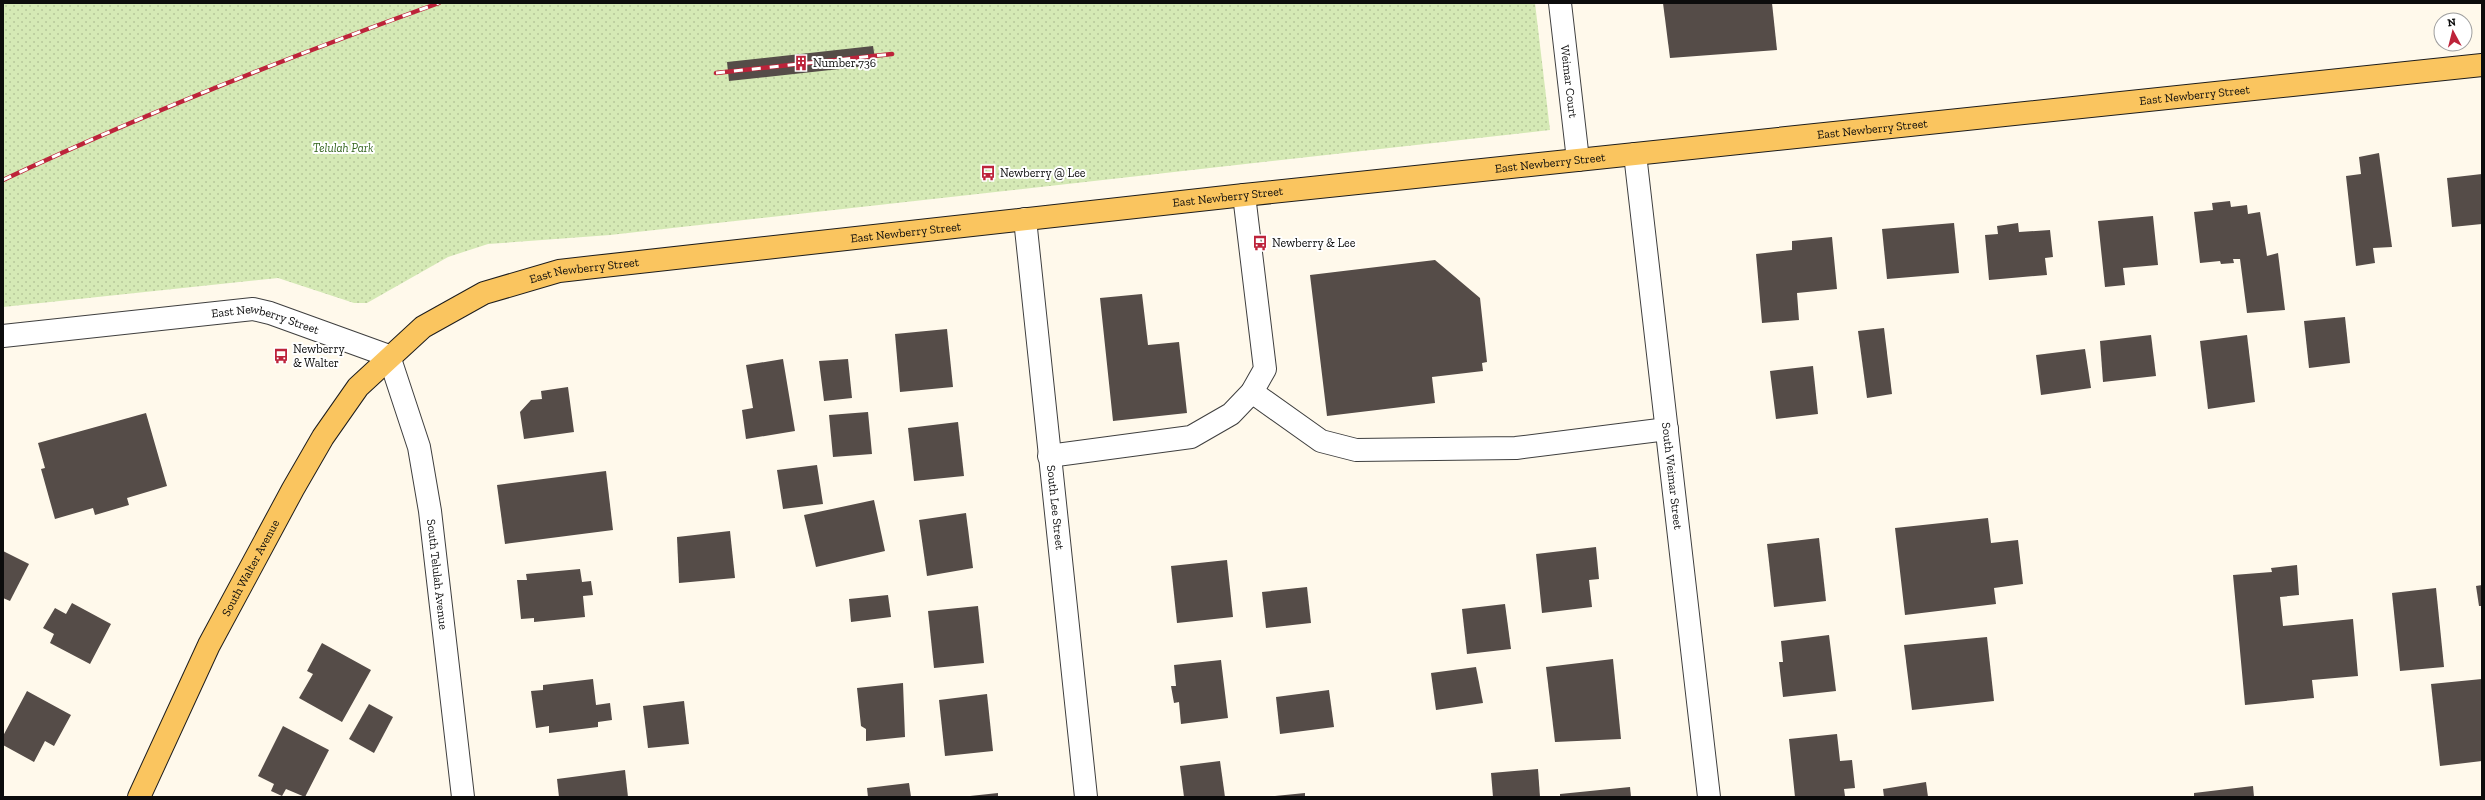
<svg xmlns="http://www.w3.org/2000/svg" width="2485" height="800" viewBox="0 0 2485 800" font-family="'Zilla Slab',serif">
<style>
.green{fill:url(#green-dots)}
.building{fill:#554c48}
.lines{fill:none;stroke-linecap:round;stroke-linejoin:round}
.minor-casing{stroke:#3f3f3f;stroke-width:24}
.major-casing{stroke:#1d1d1d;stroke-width:24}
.minor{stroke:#fff;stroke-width:22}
.major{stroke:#fac55f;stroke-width:22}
.rail-casing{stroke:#bd233a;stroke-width:4.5}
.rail{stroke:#fff;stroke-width:3;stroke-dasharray:9;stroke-linecap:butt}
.labels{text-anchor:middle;stroke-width:4;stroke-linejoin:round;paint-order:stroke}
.poi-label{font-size:12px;fill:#0c0c0c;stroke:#fff;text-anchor:start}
.street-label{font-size:12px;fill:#0c0c0c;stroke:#fff}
.park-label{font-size:12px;font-style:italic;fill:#32641c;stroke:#fff}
</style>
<defs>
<pattern id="green-dots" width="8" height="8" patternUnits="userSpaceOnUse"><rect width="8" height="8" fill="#d5e9b5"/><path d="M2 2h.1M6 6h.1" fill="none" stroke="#b6c79a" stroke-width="1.8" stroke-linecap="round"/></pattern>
</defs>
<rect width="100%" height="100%" fill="#fff9eb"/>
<path class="green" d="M3,3H1535L1550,130L610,235L488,244L448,257L367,303H354L278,278L3,307Z"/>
<g class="building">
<path d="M1663,3H1772L1777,50L1670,58Z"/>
<path d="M873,46L876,65L729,81L727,62Z"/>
<path d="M2379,153L2392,247L2373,248L2375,263L2356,266L2346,176L2361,174L2359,157Z"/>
<path d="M2482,174V224L2452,227L2447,178Z"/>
<path d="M2230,201L2231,207L2247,205L2248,214L2260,212L2267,256L2278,253L2285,310L2247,313L2240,259H2233L2234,263L2221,264L2220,261L2200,263L2194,212L2213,210L2212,203Z"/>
<path d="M2153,216L2158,265L2123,268L2125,285L2105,287L2098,221Z"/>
<path d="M1954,223L1959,273L1887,279L1882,229Z"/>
<path d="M2018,223L2019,232L2050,230L2053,257L2045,258L2047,275L1989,280L1985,235L1998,234L1997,226Z"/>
<path d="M1832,237L1837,289L1797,293L1799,320L1762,323L1756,254L1792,250V241Z"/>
<path d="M1435,260L1480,298L1487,362L1482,363L1483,371L1432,377L1435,403L1327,416L1310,275Z"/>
<path d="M1142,294L1148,345L1179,342L1187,413L1113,421L1100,298Z"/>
<path d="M2345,317L2350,363L2309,368L2304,321Z"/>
<path d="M1884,328L1892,394L1867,398L1858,331Z"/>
<path d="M947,329L953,387L900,392L895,334Z"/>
<path d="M2151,335L2156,376L2103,382L2100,341Z"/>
<path d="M2247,335L2255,402L2208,409L2200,341Z"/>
<path d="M2085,349L2091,388L2041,395L2036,355Z"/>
<path d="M783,359L795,431L746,439L742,410L753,408L746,365Z"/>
<path d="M848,359L852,398L824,401L819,361Z"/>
<path d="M1813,366L1818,414L1776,419L1770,371Z"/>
<path d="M568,387L574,432L524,439L520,412L531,400L542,399L541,391Z"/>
<path d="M868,412L872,454L833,457L829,415Z"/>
<path d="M146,413L167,486L127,498L129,505L95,515L93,508L55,519L41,469L45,468L38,443Z"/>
<path d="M958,422L964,476L914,481L908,428Z"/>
<path d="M817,465L823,504L783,509L777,470Z"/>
<path d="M606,471L613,530L505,544L497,485Z"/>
<path d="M874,500L885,551L816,567L804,515Z"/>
<path d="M966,513L973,568L927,576L919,520Z"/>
<path d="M1988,518L1991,543L2018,540L2023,584L1994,588L1996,604L1905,615L1895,528Z"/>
<path d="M730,531L735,578L679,583L677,537Z"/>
<path d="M1819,538L1826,601L1774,607L1767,544Z"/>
<path d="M1596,547L1599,579L1589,580L1592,607L1542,613L1536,554Z"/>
<path d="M3,551L29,564L10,601L3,598Z"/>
<path d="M1227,560L1233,617L1177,623L1171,566Z"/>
<path d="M2297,565L2299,595L2280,597L2283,626L2353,619L2358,676L2312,680L2314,698L2245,705L2233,575L2272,572L2271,568Z"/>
<path d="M580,569L582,582L591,581L593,595L583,596L585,617L534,622V618L521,619L517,580H527L526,574Z"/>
<path d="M2482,585V606H2479L2476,586Z"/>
<path d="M1307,587L1311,623L1266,628L1262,592Z"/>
<path d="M2436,588L2444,667L2400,671L2392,593Z"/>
<path d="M888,595L891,617L851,622L849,599Z"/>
<path d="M72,603L111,624L90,664L50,643L54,634L43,628L55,608L66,614Z"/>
<path d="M1505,604L1511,649L1467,654L1462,609Z"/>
<path d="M978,606L984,663L934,668L928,611Z"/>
<path d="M1829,635L1836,691L1783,697L1779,662H1783L1781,641Z"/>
<path d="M1987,637L1994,701L1912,710L1904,645Z"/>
<path d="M322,643L371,670L342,722L299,698L313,674L307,671Z"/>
<path d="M1613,659L1621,739L1555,742L1546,667Z"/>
<path d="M1221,660L1228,718L1181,724L1179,702L1174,703L1171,686H1176L1174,665Z"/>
<path d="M1476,667L1483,703L1436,710L1431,673Z"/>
<path d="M593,679L596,705L610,703L612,720L598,722V727L549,733V726L536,728L531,691L543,690V685Z"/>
<path d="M2482,679V761L2440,766L2431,684Z"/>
<path d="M903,683L905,737L866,741V729L861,726L857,688Z"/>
<path d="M1329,690L1334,727L1280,734L1276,697Z"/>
<path d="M27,691L71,715L54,746L45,741L34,762L3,745V736Z"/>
<path d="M987,694L993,751L945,756L939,700Z"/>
<path d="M684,701L689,744L648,748L643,706Z"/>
<path d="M369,704L393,717L374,753L349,739Z"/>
<path d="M283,726L329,750L305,797L286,789L282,796L271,791L274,784L258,776Z"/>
<path d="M1837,734L1840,761L1852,760L1855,788L1844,789L1845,796L1795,797L1789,739Z"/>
<path d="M1220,761L1225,797H1184L1180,766Z"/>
<path d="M1538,769L1540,797H1493L1491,773Z"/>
<path d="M625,770L628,797H559L557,779Z"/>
<path d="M1926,782L1928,797H1884L1883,789Z"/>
<path d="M909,783L911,797H868L867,788Z"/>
<path d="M2253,786L2254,797H2194V793Z"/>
<path d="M1630,787L1631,797H1560V794Z"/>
<path d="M998,793V797H970V796Z"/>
<path d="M1305,793V797H1275V796Z"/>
</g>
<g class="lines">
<g class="minor-casing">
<g id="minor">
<path id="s1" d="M1560,3L1578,160"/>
<path id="s2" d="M1635,154L1709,797"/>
<path id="s3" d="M1025,219L1086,797"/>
<path id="s4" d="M3,336L253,309L270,313L389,356L419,447L430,511L463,797"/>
<path d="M1252,392L1321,441L1356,450L1516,448L1667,429"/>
<path d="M1049,456L1191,437L1231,414L1252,392L1265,369L1244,195"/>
</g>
</g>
<g class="major-casing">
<g id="major">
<path id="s5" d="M139,797L209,645L293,489L323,437L358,387L423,327L484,293L559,271L594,267L1244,195L2482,65"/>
</g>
</g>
<use href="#minor" class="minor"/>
<use href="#major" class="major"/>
<g class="rail-casing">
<g id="rail">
<path d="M716,73L892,54"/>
<path d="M3,180C145,113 291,56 439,3"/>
</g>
</g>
<use href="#rail" class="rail"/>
</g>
<defs>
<g id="building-bare" transform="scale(1.2)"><path d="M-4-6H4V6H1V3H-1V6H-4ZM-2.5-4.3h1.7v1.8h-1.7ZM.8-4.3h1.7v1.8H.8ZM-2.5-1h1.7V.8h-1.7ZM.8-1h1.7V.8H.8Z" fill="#bd233a" stroke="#fff" stroke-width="2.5" paint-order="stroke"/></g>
<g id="bus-bare" transform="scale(1.2)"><path d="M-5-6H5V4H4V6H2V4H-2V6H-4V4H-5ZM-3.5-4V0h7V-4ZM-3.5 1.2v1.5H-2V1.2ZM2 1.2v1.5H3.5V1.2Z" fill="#bd233a" stroke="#fff" stroke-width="2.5" paint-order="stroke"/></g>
</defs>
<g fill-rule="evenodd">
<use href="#building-bare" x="801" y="63"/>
<use href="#bus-bare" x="988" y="173"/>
<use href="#bus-bare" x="1260" y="243"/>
<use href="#bus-bare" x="281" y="356"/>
</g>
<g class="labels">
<g class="poi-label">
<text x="813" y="67">Number 736</text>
<text x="1000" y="177">Newberry @ Lee</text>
<text x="1272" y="247">Newberry &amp; Lee</text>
<text x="293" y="353">Newberry<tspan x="293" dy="14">&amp; Walter</tspan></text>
</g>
<g class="street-label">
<text dy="4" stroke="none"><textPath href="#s1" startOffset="79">Weimar Court</textPath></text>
<text dy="4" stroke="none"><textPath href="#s5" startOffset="2347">East Newberry Street</textPath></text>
<text dy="4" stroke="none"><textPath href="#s5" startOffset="2023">East Newberry Street</textPath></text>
<text dy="4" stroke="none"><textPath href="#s5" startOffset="1699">East Newberry Street</textPath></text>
<text dy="4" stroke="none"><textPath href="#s5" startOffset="1375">East Newberry Street</textPath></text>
<text dy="4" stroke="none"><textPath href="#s5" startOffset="1051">East Newberry Street</textPath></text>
<text dy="4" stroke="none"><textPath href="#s5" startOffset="727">East Newberry Street</textPath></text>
<text dy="4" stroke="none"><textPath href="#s4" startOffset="265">East Newberry Street</textPath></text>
<text dy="4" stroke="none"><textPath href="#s2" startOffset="324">South Weimar Street</textPath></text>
<text dy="4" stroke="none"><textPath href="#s3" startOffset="290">South Lee Street</textPath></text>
<text dy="4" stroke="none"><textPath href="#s5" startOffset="255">South Walter Avenue</textPath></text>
<text dy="4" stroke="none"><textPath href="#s4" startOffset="620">South Telulah Avenue</textPath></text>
</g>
<g class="park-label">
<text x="343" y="152">Telulah Park</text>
</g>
</g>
<rect width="2485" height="800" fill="none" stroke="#0c0c0c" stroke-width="8"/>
<g transform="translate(2453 32) rotate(353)"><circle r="19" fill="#ffffff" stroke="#9e9e9e"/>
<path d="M0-3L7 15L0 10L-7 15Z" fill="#bd233a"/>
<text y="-6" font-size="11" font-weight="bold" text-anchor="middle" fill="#0c0c0c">N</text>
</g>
</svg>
